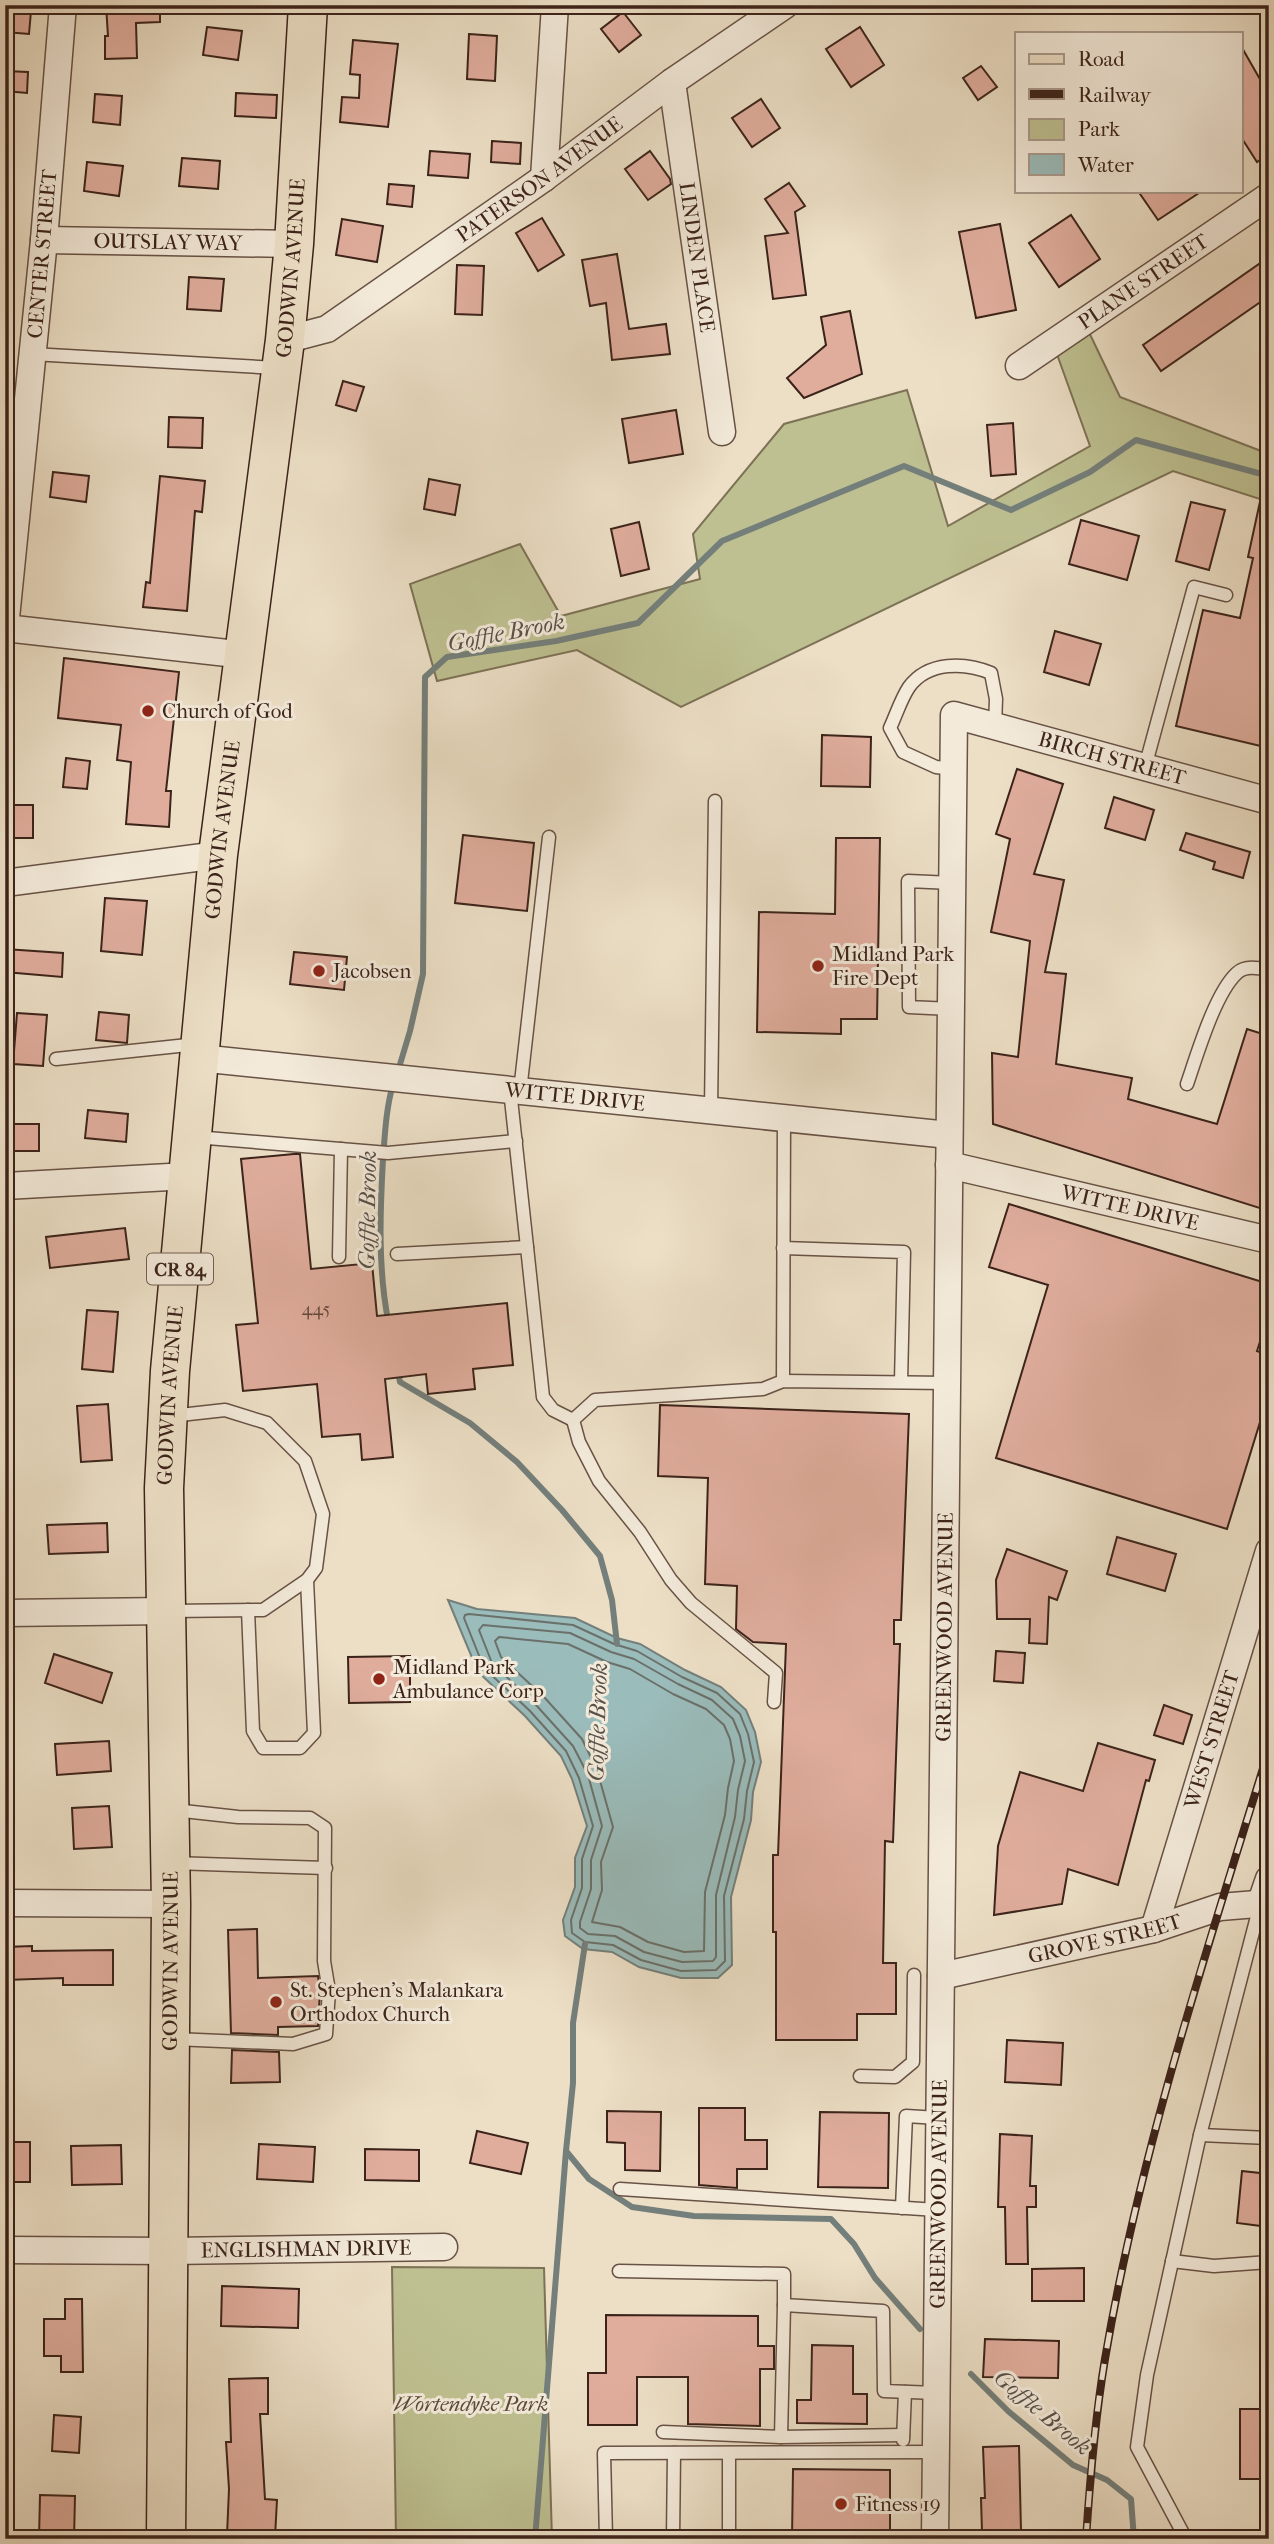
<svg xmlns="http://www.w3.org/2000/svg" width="1274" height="2544" viewBox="0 0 1274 2544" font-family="'IM FELL French Canon',serif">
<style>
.green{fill:#bec091;stroke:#7d7256;stroke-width:2}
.water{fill:#9abcbb;stroke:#747f7b;stroke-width:2}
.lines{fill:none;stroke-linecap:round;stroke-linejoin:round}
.shore{stroke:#6b706a;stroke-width:2}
.stream{stroke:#747f7b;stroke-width:6}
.building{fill:#e0ad9d;stroke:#3c231a;stroke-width:2}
.service-casing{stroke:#685245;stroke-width:15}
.minor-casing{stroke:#685245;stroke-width:29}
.primary-casing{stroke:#3c231a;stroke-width:41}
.service{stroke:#f3eada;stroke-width:12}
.minor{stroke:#f3eada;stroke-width:26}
.primary{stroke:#ecdfc6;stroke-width:38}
.rail-casing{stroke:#3c231a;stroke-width:8}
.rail{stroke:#f3eada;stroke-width:5;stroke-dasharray:16;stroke-linecap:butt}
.poi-dot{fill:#8f2418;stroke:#f3eada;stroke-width:2.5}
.labels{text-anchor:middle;stroke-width:6;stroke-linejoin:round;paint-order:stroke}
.number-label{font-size:18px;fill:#65463b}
.shield{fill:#f3eada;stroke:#735f54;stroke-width:2}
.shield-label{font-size:19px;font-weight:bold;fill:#3c231a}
.street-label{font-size:21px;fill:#3c231a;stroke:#f3eada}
.poi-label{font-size:21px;fill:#3c231a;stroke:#f3eada;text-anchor:start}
.park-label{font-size:21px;font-style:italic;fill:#5c4a38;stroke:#f3eada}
.water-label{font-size:23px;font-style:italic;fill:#58514a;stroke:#f3eada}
</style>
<rect width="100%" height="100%" fill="#ecdfc6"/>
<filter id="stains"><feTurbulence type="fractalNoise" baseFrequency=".00286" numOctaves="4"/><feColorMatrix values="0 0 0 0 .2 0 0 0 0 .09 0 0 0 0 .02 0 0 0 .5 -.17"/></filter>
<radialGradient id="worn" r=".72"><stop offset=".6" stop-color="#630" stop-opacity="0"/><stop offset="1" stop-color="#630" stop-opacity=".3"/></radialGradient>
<g class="green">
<path d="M1086,326L1120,397L1269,454V502L1173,471L681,707L577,650L437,681L410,584L520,544L561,616L700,579L693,534L784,424L907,390L948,526L1090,446L1054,346Z"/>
<path d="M392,2267L544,2268L552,2539H396Z"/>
</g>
<path class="water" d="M448,1600L477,1609L575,1618L617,1638L640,1644L685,1670L721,1687L746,1710L755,1732L761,1762L753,1792L751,1820L731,1897L732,1965L718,1978H681L639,1967L612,1952L583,1949L565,1936L563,1920L575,1887V1858L587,1826L572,1779L561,1756L525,1716L478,1672Z"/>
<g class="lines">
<g class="shore">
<path d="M469,1614L573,1625L614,1644L637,1651L682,1677L717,1693L740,1714L748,1734L754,1762L747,1791L744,1819L724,1896L725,1961L716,1970L681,1971L641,1960L613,1945L585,1942L572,1933L571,1920L582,1888V1859L593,1826L579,1778L566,1751L530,1711L484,1668L464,1618L465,1615Z"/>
<path d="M483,1625L570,1633L611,1652L634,1659L678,1684L712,1700L733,1719L740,1736L745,1761L738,1790L735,1817L716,1895V1957L713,1961L682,1962L644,1952L615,1936L588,1934L580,1928V1922L591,1889V1860L602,1826L588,1775L573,1746L536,1705L492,1663L479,1630Z"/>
<path d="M499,1637L568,1644L607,1662L630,1669L673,1694L706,1709L724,1725L730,1739L734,1761L728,1788L725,1815L705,1892L704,1951L684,1952L648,1942L620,1927L592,1922L602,1890L601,1862L613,1827L597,1770L582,1739L544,1697L501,1657L495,1641Z"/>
</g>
<g class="stream">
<path d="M398,1071L410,1031L423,974L425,677L447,657L556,641L638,623L722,541L904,466L1011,510L1090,472L1136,440L1269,476"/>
<path d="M388,1320C378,1268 380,1212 383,1159C385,1133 386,1109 393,1084"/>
<path d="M398,1372L400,1382L470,1423L517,1462L562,1510L600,1556L612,1600L617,1644"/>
<path d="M585,1944L573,2023V2083L566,2151L589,2179L632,2207L694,2216L831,2219L854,2244L875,2278L920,2329"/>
<path d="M971,2374L1008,2411L1073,2465L1107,2480L1131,2499L1134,2539"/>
<path d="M535,2539L566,2151"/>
</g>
</g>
<g class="building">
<path d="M106,5H160V22L136,23L137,58L105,59V36H108Z"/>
<path d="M5,9L31,11L29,34L5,32Z"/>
<path d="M623,12L641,35L619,52L601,29Z"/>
<path d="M207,27L242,31L238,60L203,55Z"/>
<path d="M860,27L884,65L851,87L826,49Z"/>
<path d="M469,34L497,36L495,81L467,79Z"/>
<path d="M353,40L398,44L388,127L340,122L342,97L359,98L360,75L350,74Z"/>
<path d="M1241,46L1269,95V154L1257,162L1241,137Z"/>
<path d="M981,66L997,87L978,100L963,78Z"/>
<path d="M5,71L28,72L27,93L5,91Z"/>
<path d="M236,93L277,95L276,118L235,116Z"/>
<path d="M95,94L122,96L120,125L93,122Z"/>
<path d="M761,99L780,128L752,147L732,118Z"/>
<path d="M492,141L521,143L520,164L491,162Z"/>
<path d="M430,151L470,154L468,178L428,175Z"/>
<path d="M650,151L670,179L671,184L648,200L625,169Z"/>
<path d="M182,158L220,161L218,189L179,186Z"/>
<path d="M87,162L123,166L119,196L84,191Z"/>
<path d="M789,183L805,206L795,212L806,295L773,299L765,236L788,233L765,199Z"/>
<path d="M389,184L414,186L412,207L387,204Z"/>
<path d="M1138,191H1202L1158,220Z"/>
<path d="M1071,215L1100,259L1059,287L1029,243Z"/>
<path d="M542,218L564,255L538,271L516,233Z"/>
<path d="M342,219L383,226L377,262L336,255Z"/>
<path d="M1000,224L1016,310L976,318L959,232Z"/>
<path d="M617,254L629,329L666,324L670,354L612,360L606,303L590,306L582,260Z"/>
<path d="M1269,257V296L1161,371L1143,345Z"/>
<path d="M457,265L484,266L482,315L455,314Z"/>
<path d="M189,277L224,279L221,311L187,309Z"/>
<path d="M850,311L862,374L804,398L787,378L826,345L821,317Z"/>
<path d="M343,381L364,387L356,411L336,405Z"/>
<path d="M676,410L683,454L629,463L622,419Z"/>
<path d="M169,417L203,418L202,448L168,447Z"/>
<path d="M1013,423L1016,474L991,476L987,425Z"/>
<path d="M53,472L89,476L86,502L50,497Z"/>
<path d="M160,476L205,481L202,512L195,511L187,611L143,607L146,582L150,583Z"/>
<path d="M429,479L460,485L455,515L424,509Z"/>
<path d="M1261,497H1269V748L1176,726L1203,610L1240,618L1253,558L1248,557Z"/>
<path d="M1191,502L1225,510L1209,570L1176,561Z"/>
<path d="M1081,520L1139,536L1127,580L1069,564Z"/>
<path d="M639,522L649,569L621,576L611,529Z"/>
<path d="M1055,631L1101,644L1089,685L1044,672Z"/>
<path d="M64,658L179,672L166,791H171L169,827L126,824L131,762L117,760L121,725L58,718Z"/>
<path d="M822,735L871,737L870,787L821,786Z"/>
<path d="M66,758L90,761L87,789L63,787Z"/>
<path d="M1017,769L1063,784L1034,874L1064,880L1045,972L1066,974L1056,1064L1132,1078L1128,1099L1217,1124L1247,1029L1269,1036V1211L993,1124L992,1053L1018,1057L1030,941L991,932L1010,839L996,834Z"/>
<path d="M1114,797L1154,810L1145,840L1105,828Z"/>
<rect x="5" y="805" width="28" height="33"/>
<path d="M1186,833L1250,852L1243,878L1213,869L1215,862L1180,850Z"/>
<path d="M463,835L534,843L527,911L455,903Z"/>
<path d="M836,838H880L877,1019H841V1034L757,1032L759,912L835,914Z"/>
<path d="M105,898L147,901L142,955L101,951Z"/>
<path d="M5,949L63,953L62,977L5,972Z"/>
<path d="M294,952L347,957L344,990L290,984Z"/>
<path d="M99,1012L129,1015L127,1043L96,1040Z"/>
<path d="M17,1013L47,1015L43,1066L13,1064Z"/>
<path d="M88,1110L128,1114L126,1142L85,1138Z"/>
<rect x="10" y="1124" width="29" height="27"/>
<path d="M294,1154H300L311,1269L372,1263L377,1316L507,1303L513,1365L473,1369L475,1389L428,1394L426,1374L385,1379L393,1457L362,1460L360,1434L322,1437L317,1384L243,1391L236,1325L258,1323L241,1159Z"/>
<path d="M1009,1204L1269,1284V1314L1257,1351L1269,1355V1393L1227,1529L996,1458L1048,1285L989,1267Z"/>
<path d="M125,1228L129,1259L50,1268L46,1237Z"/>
<path d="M87,1310L118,1312L113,1372L82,1369Z"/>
<path d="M108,1404L112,1460L81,1462L77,1406Z"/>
<path d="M660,1405L909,1414L901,1620H894V1644H900L893,1842L885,1841L883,1963H896V2014H857V2040H776V1932H773V1855H778L786,1644L753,1642L736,1629L737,1586L705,1584L708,1478L658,1476Z"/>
<path d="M107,1523L108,1552L49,1554L47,1525Z"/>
<path d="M1117,1537L1176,1554L1165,1591L1107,1574Z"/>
<path d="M1007,1549L1067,1571L1057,1600L1049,1597L1047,1644L1029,1643L1030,1619H997L996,1580Z"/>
<path d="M996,1651L1025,1653L1023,1683L994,1681Z"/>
<path d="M54,1654L112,1673L102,1703L45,1683Z"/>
<path d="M410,1656V1702L349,1703L348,1657Z"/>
<path d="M1164,1705L1192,1715L1183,1744L1154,1735Z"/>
<path d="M109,1741L111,1771L57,1775L55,1744Z"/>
<path d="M1098,1743L1155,1760L1149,1781L1146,1780L1118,1885L1068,1869L1062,1904L994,1915L998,1846L1020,1772L1083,1791Z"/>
<path d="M109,1806L112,1847L74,1849L72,1808Z"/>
<path d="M257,1929L258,1978L318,1976L320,1991L318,2026L278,2027V2035L231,2033L228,1930Z"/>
<path d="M32,1946V1951L113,1950V1985H63V1978L5,1980V1947Z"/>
<path d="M1007,2040L1063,2043L1061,2085L1005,2082Z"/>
<path d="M232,2050L279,2052L280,2082L231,2083Z"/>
<path d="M699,2108H745V2140H767V2169H737V2188L699,2185Z"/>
<path d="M607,2111L661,2112L660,2171L625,2170V2143L607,2142Z"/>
<path d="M820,2112L889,2113L888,2188L818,2187Z"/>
<path d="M477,2131L528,2143L521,2174L470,2163Z"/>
<path d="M1000,2134L1032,2136L1030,2186H1036V2207H1027L1028,2264H1006L1005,2207H998Z"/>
<rect x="5" y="2142" width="25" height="40"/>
<path d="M259,2144L315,2147L313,2182L257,2179Z"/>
<path d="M121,2145L122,2184L72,2185L71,2146Z"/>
<path d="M365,2149L419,2150V2181L365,2180Z"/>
<path d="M1242,2171L1269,2174V2227L1237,2223Z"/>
<path d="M1084,2268V2301H1032V2269Z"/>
<path d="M222,2286L299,2289L298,2328L221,2326Z"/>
<path d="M65,2299H82L83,2372H61V2356H44V2319H65Z"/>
<path d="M606,2315L758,2316V2346H774V2369H760V2426L688,2424V2377H637V2425H588V2373H606Z"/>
<path d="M985,2339L1059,2341L1058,2378L983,2377Z"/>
<path d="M812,2345L853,2346V2394H867V2424L797,2423V2400H811Z"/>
<path d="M268,2378V2414H260L265,2499L277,2500L275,2537L227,2535L229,2489L226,2442H231L229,2379Z"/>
<rect x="1240" y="2409" width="29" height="70"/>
<path d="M54,2415L81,2417L79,2453L52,2451Z"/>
<path d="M1019,2446L1021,2531L982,2532L981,2498H985L983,2447Z"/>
<path d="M793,2469L890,2470V2539H792Z"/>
<path d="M40,2495L75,2496L74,2539H39Z"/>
</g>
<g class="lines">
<g class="service-casing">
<g id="service">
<path d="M32,354L277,368"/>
<path d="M1145,767L1194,587L1226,595"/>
<path d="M954,769L936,767L903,752L890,728C896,715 901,699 909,687C928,661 965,662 991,673L996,699L995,726"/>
<path d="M951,1009L909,1007L908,881L952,883"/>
<path d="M56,1059L197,1044"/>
<path d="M1187,1084C1197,1055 1215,993 1237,973C1245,965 1259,968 1269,970"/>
<path d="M520,1091L549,837"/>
<path d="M711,1111L715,801"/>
<path d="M195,1137L388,1153L516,1141"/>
<path d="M527,1247L543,1397L553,1410L573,1420"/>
<path d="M783,1248L904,1252L901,1382"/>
<path d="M397,1254L527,1247L510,1090"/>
<path d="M339,1257L341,1149"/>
<path d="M783,1381L784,1119"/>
<path d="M171,1416L225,1410L267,1423L305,1461L323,1514L316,1568L307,1580L263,1610L171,1611"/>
<path d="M248,1610L253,1731L263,1748H300L314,1733L307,1580"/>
<path d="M774,1702L776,1673L691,1603L671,1580L640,1532L599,1481L579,1442L573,1420L595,1400L763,1389L783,1381L947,1383"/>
<path d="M174,1810L238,1817L310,1818L325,1828L324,1961L329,1991L326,2034L293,2044L174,2039"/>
<path d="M173,1863L326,1868"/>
<path d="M860,2076L895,2077L913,2062L914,1975"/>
<path d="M1200,2135L1269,2138"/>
<path d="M620,2189L937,2210"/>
<path d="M902,2208L906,2116L938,2118"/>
<path d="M1172,2261L1214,2266L1269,2262"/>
<path d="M619,2271L784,2274V2305L883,2311L884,2391L936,2393"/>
<path d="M784,2305L781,2437L903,2435"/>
<path d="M663,2432L781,2437"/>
<path d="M903,2440L905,2392"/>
<path d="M606,2539L604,2453L936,2452"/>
<path d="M673,2539L674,2453"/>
<path d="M729,2539V2453"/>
<path d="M1186,2539L1137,2447L1147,2375L1200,2135L1260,1905"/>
</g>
</g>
<g class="minor-casing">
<g id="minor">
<path d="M63,5L44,240L5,628L245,655"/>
<path id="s1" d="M672,82L722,432"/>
<path d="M544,178L555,5"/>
<path id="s2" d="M44,240L294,244"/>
<path id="s3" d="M285,340L327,329L544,178L672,82L785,5"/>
<path id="s4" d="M1019,366L1269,196"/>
<path d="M5,883L218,855"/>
<path id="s5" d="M199,1058L949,1135"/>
<path id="s6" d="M949,1165L1269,1240"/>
<path d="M5,1186L188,1176"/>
<path d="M5,1613L167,1611"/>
<path d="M5,1903L171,1904"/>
<path d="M1260,1905L1269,1879"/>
<path id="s7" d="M1154,1929L1269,1551"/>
<path id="s8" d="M941,1976L1154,1929L1220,1907L1269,1903"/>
<path id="s9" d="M5,2250L170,2251L444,2247"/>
<path id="s10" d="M935,2539L954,715L1269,801"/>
</g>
</g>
<g class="primary-casing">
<g id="primary">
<path id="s11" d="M166,2539L171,1904L164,1488L170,1371L218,855L285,340L294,244L308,5"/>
</g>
</g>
<use href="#service" class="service"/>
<use href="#minor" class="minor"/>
<use href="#primary" class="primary"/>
<g class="rail-casing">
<path id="rail" d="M1086,2539C1090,2479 1095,2418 1105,2359C1140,2151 1207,1950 1269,1749"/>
</g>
<use href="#rail" class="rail"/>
</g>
<g class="poi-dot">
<circle cx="148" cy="711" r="7"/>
<circle cx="818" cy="966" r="7"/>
<circle cx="319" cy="971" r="7"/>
<circle cx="379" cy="1679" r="7"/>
<circle cx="276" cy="2002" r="7"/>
<circle cx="841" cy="2504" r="7"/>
</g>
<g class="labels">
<g class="number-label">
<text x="316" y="1315">445</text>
</g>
<rect class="shield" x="147" y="1253.5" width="66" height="31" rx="5"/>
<g class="shield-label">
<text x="180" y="1276">CR 84</text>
</g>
<g class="street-label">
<text dy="7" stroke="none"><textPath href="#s3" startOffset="303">PATERSON AVENUE</textPath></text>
<text dy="7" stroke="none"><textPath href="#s2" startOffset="124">OUTSLAY WAY</textPath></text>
<text transform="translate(42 254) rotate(-85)" y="7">CENTER STREET</text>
<text dy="7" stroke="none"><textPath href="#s1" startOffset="177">LINDEN PLACE</textPath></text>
<text dy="7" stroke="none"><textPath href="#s11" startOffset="2278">GODWIN AVENUE</textPath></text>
<text dy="7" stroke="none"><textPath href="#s4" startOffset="150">PLANE STREET</textPath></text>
<text dy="7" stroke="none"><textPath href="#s10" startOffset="1988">BIRCH STREET</textPath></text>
<text dy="7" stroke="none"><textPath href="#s11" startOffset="1712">GODWIN AVENUE</textPath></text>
<text dy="7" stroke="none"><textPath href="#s5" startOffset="378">WITTE DRIVE</textPath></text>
<text dy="7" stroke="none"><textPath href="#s6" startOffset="186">WITTE DRIVE</textPath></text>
<text dy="7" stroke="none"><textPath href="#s11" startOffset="1144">GODWIN AVENUE</textPath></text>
<text dy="7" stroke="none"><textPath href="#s10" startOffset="912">GREENWOOD AVENUE</textPath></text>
<text dy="7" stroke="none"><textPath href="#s7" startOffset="198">WEST STREET</textPath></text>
<text dy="7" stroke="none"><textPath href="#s8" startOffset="168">GROVE STREET</textPath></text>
<text dy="7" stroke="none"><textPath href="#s11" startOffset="578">GODWIN AVENUE</textPath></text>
<text dy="7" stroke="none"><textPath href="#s10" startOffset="345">GREENWOOD AVENUE</textPath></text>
<text dy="7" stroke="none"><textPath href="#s9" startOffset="301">ENGLISHMAN DRIVE</textPath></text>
</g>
<g class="poi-label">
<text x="162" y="718">Church of God</text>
<text x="832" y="961">Midland Park<tspan x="832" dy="24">Fire Dept</tspan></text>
<text x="333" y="978">Jacobsen</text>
<text x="393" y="1674">Midland Park<tspan x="393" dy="24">Ambulance Corp</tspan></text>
<text x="290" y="1997">St. Stephen's Malankara<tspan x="290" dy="24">Orthodox Church</tspan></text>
<text x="855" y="2511">Fitness 19</text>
</g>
<g class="park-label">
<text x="471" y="2411">Wortendyke Park</text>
</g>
<g class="water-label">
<text transform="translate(506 632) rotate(-11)" y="8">Goffle Brook</text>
<text transform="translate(367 1210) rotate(-89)" y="8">Goffle Brook</text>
<text transform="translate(597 1722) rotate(-88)" y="8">Goffle Brook</text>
<text transform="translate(1043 2412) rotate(40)" y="8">Goffle Brook</text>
</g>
</g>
<rect width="1274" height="2544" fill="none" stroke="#ecdfc6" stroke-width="28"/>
<rect x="7" y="7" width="1260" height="2530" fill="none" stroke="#3c231a" stroke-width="3.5"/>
<rect x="14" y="14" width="1246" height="2516" fill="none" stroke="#3c231a" stroke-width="2"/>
<rect x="1015" y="32" width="228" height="161" fill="#f3eada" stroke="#aa9a8d" stroke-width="2"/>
<rect x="1029" y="54" width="35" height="10" fill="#ecdfc6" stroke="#aa9a8d" stroke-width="2"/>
<text x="1078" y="66" font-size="21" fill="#3c231a">Road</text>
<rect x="1029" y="89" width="35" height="10" fill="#3c231a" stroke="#aa9a8d" stroke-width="2"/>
<text x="1078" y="102" font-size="21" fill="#3c231a">Railway</text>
<rect x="1029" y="119" width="35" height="21" fill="#bec091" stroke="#aa9a8d" stroke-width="2"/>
<text x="1078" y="136" font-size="21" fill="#3c231a">Park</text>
<rect x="1029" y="154" width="35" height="21" fill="#9abcbb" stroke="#aa9a8d" stroke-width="2"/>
<text x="1078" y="172" font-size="21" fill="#3c231a">Water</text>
<rect width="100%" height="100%" filter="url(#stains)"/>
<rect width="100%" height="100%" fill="url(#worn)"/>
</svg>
